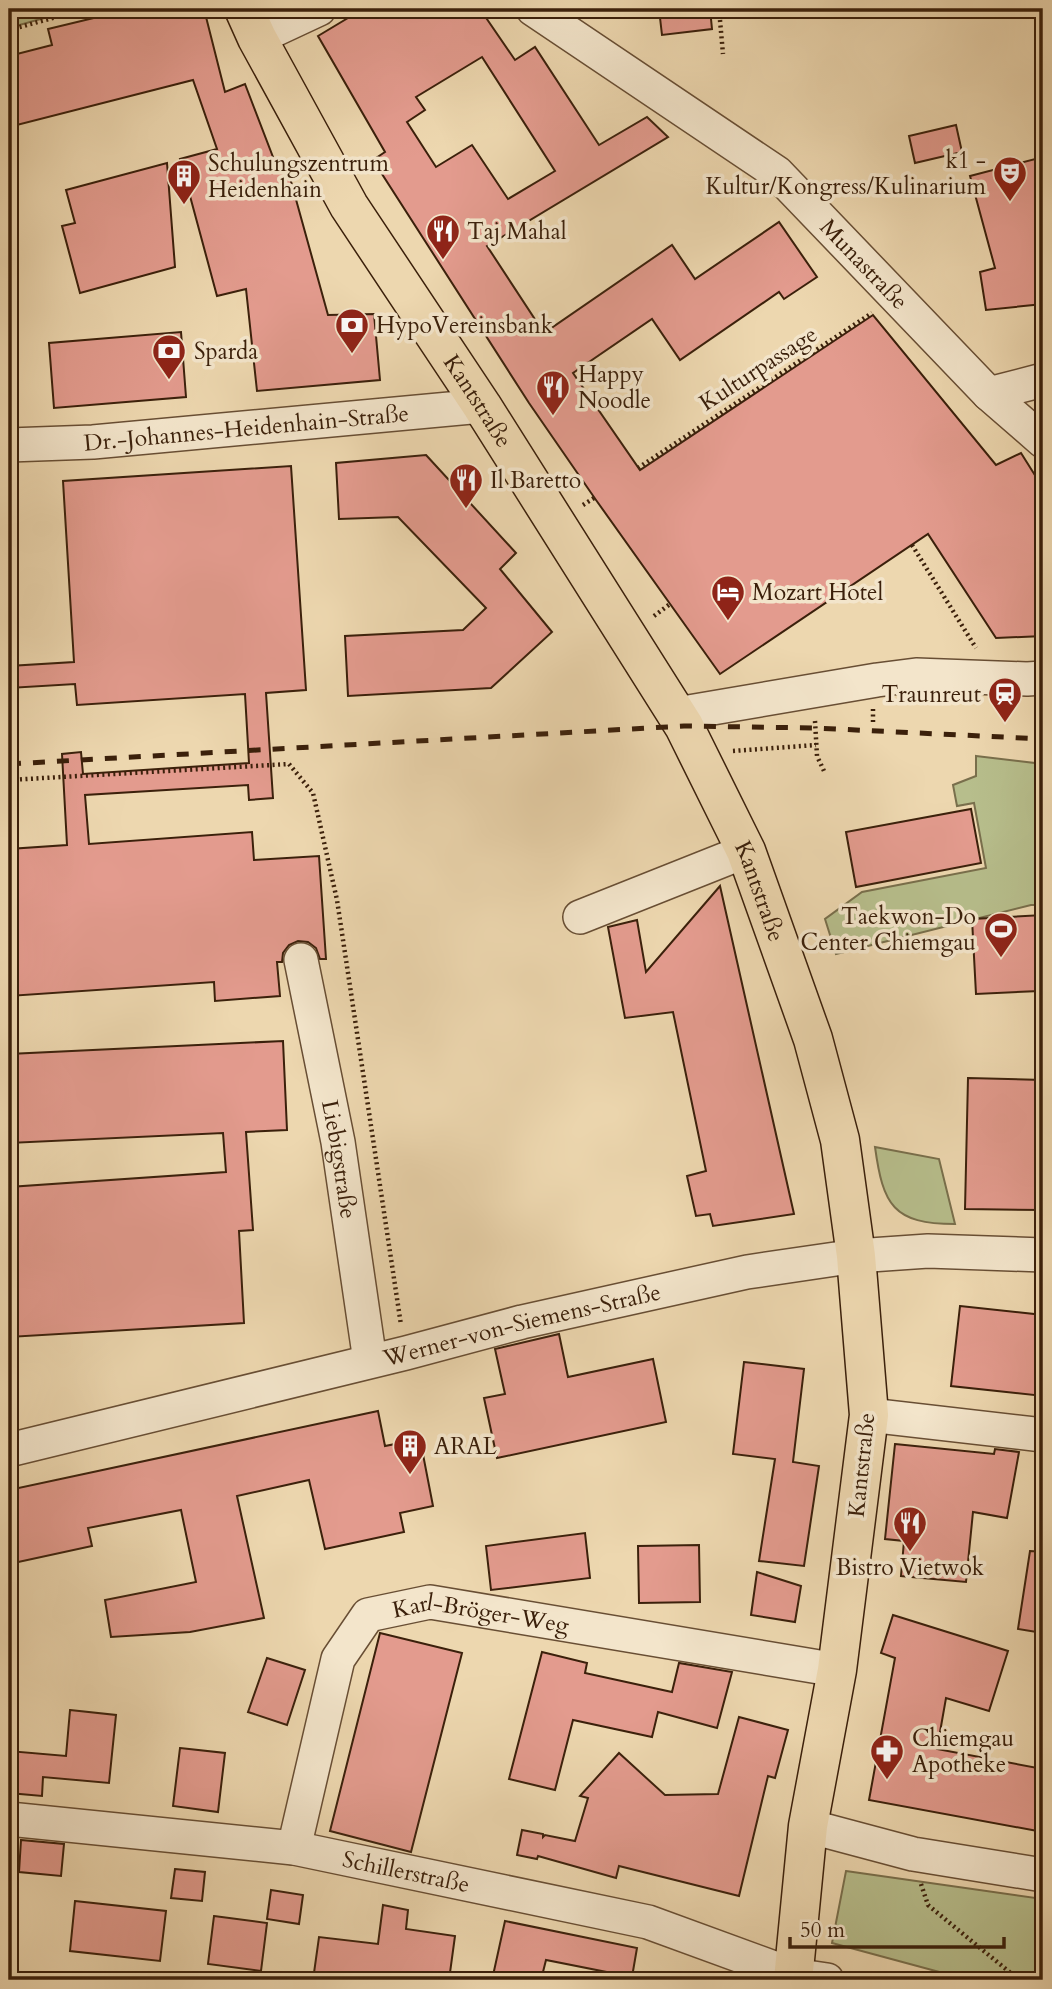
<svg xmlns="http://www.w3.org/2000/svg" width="1052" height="1989" viewBox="0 0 1052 1989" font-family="Cardo,serif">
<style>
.green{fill:#b7be8c;stroke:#796f4c;stroke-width:2}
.building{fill:#e39b8e;stroke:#3b200b;stroke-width:2;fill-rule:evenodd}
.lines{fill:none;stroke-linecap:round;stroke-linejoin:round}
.minor-casing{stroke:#684e34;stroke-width:36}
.major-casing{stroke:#3b200b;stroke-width:41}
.path{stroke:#3b200b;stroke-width:4.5;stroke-dasharray:2 3.5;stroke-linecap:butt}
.minor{stroke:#f3e5cb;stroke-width:33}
.major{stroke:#edd7af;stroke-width:38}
.rail{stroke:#3b200b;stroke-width:5;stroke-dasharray:12 12;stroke-linecap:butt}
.labels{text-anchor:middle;stroke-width:7;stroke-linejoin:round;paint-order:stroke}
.poi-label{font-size:23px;fill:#3b200b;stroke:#f3e5cb;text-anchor:start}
.street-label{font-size:23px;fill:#3b200b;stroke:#f3e5cb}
</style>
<rect width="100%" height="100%" fill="#edd7af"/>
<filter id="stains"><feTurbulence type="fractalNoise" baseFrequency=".00286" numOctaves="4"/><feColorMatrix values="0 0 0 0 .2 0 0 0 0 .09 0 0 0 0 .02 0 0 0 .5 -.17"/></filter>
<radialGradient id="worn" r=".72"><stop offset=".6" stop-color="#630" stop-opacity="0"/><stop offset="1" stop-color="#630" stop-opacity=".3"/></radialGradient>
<g class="green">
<path d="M9,9H76L9,28Z"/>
<path d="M976,756L1043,764V905H1031L836,954L825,919L862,892L986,868L974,803L957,806L953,785L976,776Z"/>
<path d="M875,1147L939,1159L955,1224C893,1224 883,1205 875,1147Z"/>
<path d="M846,1871L1043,1899V1980H969L832,1943Z"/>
</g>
<g class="building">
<path d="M131,9H204L225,92L245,84L278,170L287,167L328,315L374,314L380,380L257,391L246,289L217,296L180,159L217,149L193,80L9,127V56L52,45L48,29Z"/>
<path d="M363,9H480L515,60L535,47L599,145L647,117L668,137L487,246L544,333L672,245L695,279L779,222L817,277L784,299L779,292L680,360L652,319L573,373L640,470L873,315L996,465L1021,453L1043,488V636L996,638L928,534L720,674L596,500L529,403L373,160L385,152L318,36ZM482,57L555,171L508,199L472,145L436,167L407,122L425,110L416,97Z"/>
<path d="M659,9H710L712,29L662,35Z"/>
<path d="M956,125L962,152L915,163L909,136Z"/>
<path d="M1043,157V304L986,310L980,272L995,268L970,176Z"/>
<path d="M167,163L175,267L80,293L62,226L75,223L66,190Z"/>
<path d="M181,332L186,397L54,408L49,343Z"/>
<path d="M426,455L516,553L500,569L552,632L491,688L348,696L345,636L463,630L486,608L398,517L339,519L336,463Z"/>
<path d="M291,466L306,690L266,693L273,798L249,800L248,785L85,795L89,844L252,832L254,860L319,856L326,959H320L316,948L308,942L298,941L289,945L283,953L282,962H277L280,996L215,1001L214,982L9,996V849L67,845L62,754L81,752L83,774L249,763L245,694L77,705L75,684L9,688V666L74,662L63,481Z"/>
<path d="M971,809L981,863L856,887L846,832Z"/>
<path d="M720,886L794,1214L713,1226L710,1214L696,1216L687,1176L706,1171L673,1012L625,1018L608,927L637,920L646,972Z"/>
<path d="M1043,915V985H1038L1039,991L976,994L972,919Z"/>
<path d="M283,1041L287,1130L246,1132L253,1230L239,1231L244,1323L9,1337V1187L226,1172L223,1133L9,1143V1054Z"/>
<path d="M968,1078L1043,1080V1210L965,1209Z"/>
<path d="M960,1306L1043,1315V1396L951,1386Z"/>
<path d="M559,1334L568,1377L653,1359L666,1422L497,1458L484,1398L505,1394L495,1349Z"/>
<path d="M744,1362L804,1369L793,1462L819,1466L804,1566L759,1561L775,1459L733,1454Z"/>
<path d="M378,1411L385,1446L420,1439L433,1506L400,1513L404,1532L325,1549L309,1480L237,1496L264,1618L190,1632L111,1637L105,1600L196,1582L181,1510L88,1528L92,1546L9,1564V1490Z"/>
<path d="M895,1444L994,1454L995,1449L1019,1452L1007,1518L973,1512L966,1582L901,1576L904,1541L885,1539Z"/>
<path d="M585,1533L590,1578L491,1590L486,1546Z"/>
<path d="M699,1545L700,1602L639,1603L638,1546Z"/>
<path d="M1030,1551L1043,1552V1633L1018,1629Z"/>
<path d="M757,1572L801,1586L795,1622L751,1615Z"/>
<path d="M893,1615L1008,1651L989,1711L946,1698L937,1749L1043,1769V1832L869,1800L895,1658L881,1653Z"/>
<path d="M380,1633L462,1653L411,1852L330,1831Z"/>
<path d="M542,1652L587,1663L585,1673L672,1692L679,1663L732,1672L717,1728L658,1712L652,1737L573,1720L555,1790L509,1779Z"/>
<path d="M267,1658L305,1670L287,1725L248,1712Z"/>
<path d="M70,1710L116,1715L109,1783L43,1777L42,1796L9,1793V1751L66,1756Z"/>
<path d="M739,1717L788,1730L775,1778L768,1776L739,1896L619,1866L616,1878L538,1856L537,1859L517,1855L522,1830L543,1834V1837L545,1835L575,1841L588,1798L580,1796L619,1753L665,1795L718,1794Z"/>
<path d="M180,1748L225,1753L218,1812L173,1806Z"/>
<path d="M21,1840L64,1844L61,1876L19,1872Z"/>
<path d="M175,1869L205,1872L202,1901L171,1898Z"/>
<path d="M271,1890L303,1895L299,1924L267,1919Z"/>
<path d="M75,1901L166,1911L160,1961L70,1951Z"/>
<path d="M383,1905L408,1910L406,1929L455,1936L449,1980H417L367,1973L366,1980H313L319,1937L378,1944Z"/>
<path d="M214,1916L267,1923L261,1971L208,1964Z"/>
<path d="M505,1921L637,1948L632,1977L546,1960L541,1980H492Z"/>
</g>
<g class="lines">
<g class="minor-casing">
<g id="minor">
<path id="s1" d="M533,9L777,173L989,394L1043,441"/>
<path d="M257,38L319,9"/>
<path d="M989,394L1043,380"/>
<path id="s2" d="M9,445L93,442L482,406"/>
<path d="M677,714L877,680L916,675L1027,679L1043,678"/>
<path d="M580,917L746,851"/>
<path id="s3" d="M301,960L338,1142L370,1361"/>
<path d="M869,1415L1043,1435"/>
<path id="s4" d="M9,1450L406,1353L522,1322L747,1272L856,1256L928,1251L1043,1255"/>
<path id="s5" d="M9,1819L294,1848L648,1922L793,1975L827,1980"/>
<path d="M808,1826L913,1854L1043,1875"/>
<path id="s6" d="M294,1848L338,1659L368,1615L430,1602L837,1670"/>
</g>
</g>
<g class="major-casing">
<g id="major">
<path id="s7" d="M244,9L257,38L349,206L482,406L684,726L746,851L813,1039L840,1140L856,1256L869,1415L837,1670L808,1826L793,1980"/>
</g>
</g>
<g class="path">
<path d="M719,9L723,54"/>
<path d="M9,30L85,9"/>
<path d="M638,468L872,313"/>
<path d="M583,505L594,498"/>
<path d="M912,545L976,648"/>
<path d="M654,616L670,604"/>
<path d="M873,709V722"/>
<path d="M815,721L817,756L824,771"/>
<path d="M1040,729L1041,708"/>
<path d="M733,751L816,745"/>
<path d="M9,780L289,764L313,793L337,900L401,1325"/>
<path d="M921,1884L928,1905L1013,1975L1017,1980"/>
</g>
<use href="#minor" class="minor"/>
<use href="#major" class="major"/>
<path class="rail" d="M9,764L684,726L815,728L1043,739"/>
</g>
<defs>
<g id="theatre-pin" transform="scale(1.75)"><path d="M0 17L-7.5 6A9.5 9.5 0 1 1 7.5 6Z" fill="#8f2418" stroke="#f3e5cb"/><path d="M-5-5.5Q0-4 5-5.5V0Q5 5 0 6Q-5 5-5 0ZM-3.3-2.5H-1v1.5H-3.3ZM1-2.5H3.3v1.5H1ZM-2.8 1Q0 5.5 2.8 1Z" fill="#fff"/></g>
<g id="building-pin" transform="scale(1.75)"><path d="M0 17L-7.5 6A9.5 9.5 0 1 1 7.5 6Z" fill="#8f2418" stroke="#f3e5cb"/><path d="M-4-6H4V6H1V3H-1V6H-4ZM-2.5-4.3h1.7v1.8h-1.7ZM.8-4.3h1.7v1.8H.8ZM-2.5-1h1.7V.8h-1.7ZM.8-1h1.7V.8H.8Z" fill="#fff"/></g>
<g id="restaurant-pin" transform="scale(1.75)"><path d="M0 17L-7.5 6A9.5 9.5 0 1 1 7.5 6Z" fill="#8f2418" stroke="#f3e5cb"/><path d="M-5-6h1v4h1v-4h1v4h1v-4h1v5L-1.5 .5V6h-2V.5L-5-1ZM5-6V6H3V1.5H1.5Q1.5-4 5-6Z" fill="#fff"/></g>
<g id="bank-pin" transform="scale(1.75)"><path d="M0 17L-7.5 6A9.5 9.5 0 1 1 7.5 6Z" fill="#8f2418" stroke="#f3e5cb"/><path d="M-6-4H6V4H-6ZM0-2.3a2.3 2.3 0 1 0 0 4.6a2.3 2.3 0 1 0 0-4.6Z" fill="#fff"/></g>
<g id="hotel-pin" transform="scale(1.75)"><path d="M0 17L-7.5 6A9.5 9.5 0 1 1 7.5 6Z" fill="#8f2418" stroke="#f3e5cb"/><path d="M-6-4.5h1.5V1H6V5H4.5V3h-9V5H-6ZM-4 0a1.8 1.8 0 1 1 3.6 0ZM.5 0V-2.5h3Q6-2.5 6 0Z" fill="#fff"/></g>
<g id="station-pin" transform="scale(1.75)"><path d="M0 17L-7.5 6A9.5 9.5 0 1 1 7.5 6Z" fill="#8f2418" stroke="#f3e5cb"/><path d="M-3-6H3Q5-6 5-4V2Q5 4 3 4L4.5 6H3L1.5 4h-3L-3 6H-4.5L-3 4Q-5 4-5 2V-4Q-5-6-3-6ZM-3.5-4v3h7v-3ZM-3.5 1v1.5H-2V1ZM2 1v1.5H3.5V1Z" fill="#fff"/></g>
<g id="stadium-pin" transform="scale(1.75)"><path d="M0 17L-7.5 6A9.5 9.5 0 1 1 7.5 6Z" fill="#8f2418" stroke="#f3e5cb"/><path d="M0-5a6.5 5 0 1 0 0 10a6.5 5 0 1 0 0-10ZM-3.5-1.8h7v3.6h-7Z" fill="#fff"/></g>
<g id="pharmacy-pin" transform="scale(1.75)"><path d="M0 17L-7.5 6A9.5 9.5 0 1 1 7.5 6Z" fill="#8f2418" stroke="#f3e5cb"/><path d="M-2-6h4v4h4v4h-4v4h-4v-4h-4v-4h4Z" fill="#fff"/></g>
</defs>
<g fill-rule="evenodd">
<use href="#theatre-pin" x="1010" y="173"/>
<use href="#building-pin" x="184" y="176"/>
<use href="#restaurant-pin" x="443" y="231"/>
<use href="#bank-pin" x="352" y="325"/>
<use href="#bank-pin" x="169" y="351"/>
<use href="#restaurant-pin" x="553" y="387"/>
<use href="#restaurant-pin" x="466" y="480"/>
<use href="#hotel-pin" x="728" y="592"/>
<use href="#station-pin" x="1005" y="694"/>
<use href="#stadium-pin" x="1001" y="929"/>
<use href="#building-pin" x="410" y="1446"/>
<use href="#restaurant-pin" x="910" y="1523"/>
<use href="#pharmacy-pin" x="887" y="1751"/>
</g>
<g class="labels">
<g class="poi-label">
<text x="986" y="168" text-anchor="end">k1 -<tspan x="986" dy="26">Kultur/Kongress/Kulinarium</tspan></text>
<text x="208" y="171">Schulungszentrum<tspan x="208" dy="26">Heidenhain</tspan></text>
<text x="467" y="239">Taj Mahal</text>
<text x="376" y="333">HypoVereinsbank</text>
<text x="194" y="359">Sparda</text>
<text x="578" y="382">Happy<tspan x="578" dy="26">Noodle</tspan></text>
<text x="490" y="488">Il Baretto</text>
<text x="752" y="600">Mozart Hotel</text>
<text x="981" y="702" text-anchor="end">Traunreut</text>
<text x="976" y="924" text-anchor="end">Taekwon-Do<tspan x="976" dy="26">Center Chiemgau</tspan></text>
<text x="434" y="1454">ARAL</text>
<text x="910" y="1575" text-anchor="middle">Bistro Vietwok</text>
<text x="912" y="1746">Chiemgau<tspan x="912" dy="26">Apotheke</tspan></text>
</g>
<g class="street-label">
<text dy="8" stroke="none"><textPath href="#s1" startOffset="420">Munastraße</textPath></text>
<text transform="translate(758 368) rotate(-33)" y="8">Kulturpassage</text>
<text dy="8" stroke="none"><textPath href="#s7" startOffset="457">Kantstraße</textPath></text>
<text dy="8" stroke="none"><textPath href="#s2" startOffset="238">Dr.-Johannes-Heidenhain-Straße</textPath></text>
<text dy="8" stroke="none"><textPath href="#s7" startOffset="1024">Kantstraße</textPath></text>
<text dy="8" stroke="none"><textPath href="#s3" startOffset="203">Liebigstraße</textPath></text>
<text dy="8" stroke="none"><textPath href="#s4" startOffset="528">Werner-von-Siemens-Straße</textPath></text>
<text transform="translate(861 1465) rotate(-84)" y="8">Kantstraße</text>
<text dy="8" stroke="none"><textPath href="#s6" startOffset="362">Karl-Bröger-Weg</textPath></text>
<text dy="8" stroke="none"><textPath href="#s5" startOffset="401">Schillerstraße</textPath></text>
</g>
</g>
<rect width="1052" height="1989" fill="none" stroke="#edd7af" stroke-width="35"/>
<rect x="10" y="10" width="1031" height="1968" fill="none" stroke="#3b200b" stroke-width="3.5"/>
<rect x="18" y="18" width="1017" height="1954" fill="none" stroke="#3b200b" stroke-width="2"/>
<path d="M790 1937v10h214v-10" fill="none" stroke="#3b200b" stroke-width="3.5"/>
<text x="800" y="1937" font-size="21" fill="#3b200b" stroke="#f3e5cb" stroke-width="5" paint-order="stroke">50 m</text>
<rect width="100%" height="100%" filter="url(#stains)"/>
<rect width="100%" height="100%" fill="url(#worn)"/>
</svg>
